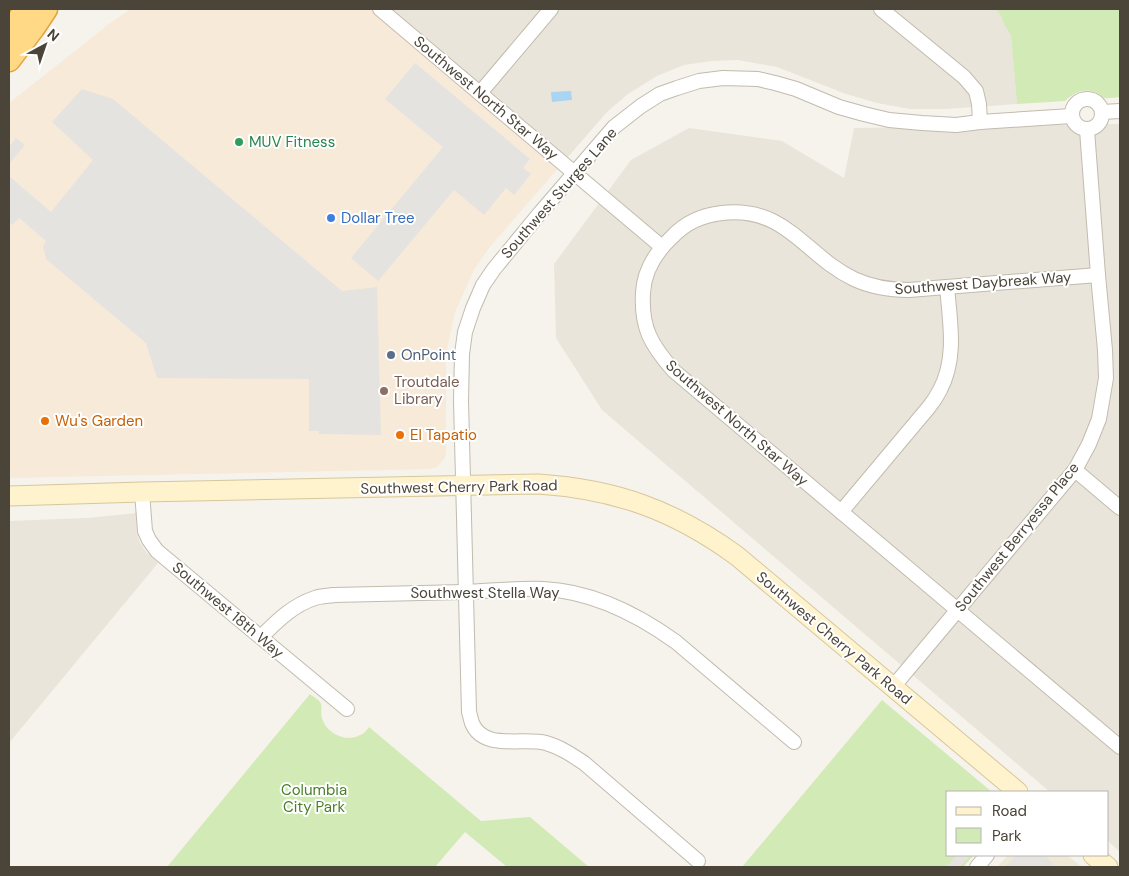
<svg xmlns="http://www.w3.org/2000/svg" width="1129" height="876" viewBox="0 0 1129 876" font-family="'DM Sans',sans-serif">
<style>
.residential{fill:#eae5da}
.commercial{fill:#f7ead8}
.education{fill:#efe8d6}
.green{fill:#d2eab5}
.parking{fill:#e5e3e0}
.water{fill:#a9d4f2}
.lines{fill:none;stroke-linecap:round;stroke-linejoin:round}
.minor-casing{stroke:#c2bbae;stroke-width:16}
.secondary-casing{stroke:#d6c79b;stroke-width:21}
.trunk-casing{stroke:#e0a43c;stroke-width:25}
.minor{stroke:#fff;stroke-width:14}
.secondary{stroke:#fff3cd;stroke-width:19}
.trunk{stroke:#ffd985;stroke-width:22}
.leisure-dot{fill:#2e9e5b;stroke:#fff;stroke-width:2}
.shop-dot{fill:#3f7fe0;stroke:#fff;stroke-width:2}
.service-dot{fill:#5c6f8a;stroke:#fff;stroke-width:2}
.education-dot{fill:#8d6e63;stroke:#fff;stroke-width:2}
.food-dot{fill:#e8710a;stroke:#fff;stroke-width:2}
.labels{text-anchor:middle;stroke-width:4;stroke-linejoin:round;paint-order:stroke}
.street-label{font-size:15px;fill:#4b4439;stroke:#fff}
.leisure-label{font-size:15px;fill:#27864d;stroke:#fff;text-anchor:start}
.shop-label{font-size:15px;fill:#366cbe;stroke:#fff;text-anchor:start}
.service-label{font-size:15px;fill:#4e5e75;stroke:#fff;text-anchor:start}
.education-label{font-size:15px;fill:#785e54;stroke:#fff;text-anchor:start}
.food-label{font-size:15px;fill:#c56008;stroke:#fff;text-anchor:start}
.park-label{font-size:15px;fill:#4a7f2a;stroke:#fff}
</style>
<rect width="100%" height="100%" fill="#f6f3ec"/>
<g class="residential">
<path d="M376,9H1009L1017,104L946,109H910L877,103L846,94L777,67L738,60L711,61L684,65L657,76L628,94L607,112L561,165Z"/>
<path d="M1120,124V852L1108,841V792H1050L602,410L556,338L554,264L631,160L689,128L782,141L844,178L854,128Z"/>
<path d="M136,513L137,532L140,543L146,552L158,563L9,743V521L87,518Z"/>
</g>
<path class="commercial" d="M131,9H376L561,165L489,248L474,270L455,312L446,354V453L445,458L437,467L430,469L9,478V103L109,24Z"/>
<path class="education" d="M1008,855H1067L1082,867H997Z"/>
<g class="green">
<path d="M996,9H1120V97C1116,97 1109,99 1104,98C1103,97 1099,94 1097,93C1085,87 1074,92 1065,101L1017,104L1011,35L1004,24L1001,16Z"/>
<path d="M310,694C313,697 318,699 320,702C323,706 320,713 322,718C326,733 346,743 360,735C364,734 367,730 369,727L481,821L530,817L589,867H507L465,832L435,867H167Z"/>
<path d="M882,700L992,792H948V855H974L963,867H742Z"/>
</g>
<g class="parking">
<path d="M415,63L530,159L523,168L531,174L514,195L506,188L484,215L454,190L378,281L351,258L443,147L385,99Z"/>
<path d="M82,89L113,99L342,291L377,287L381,435L319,434V431H309V379L157,378L146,343L46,259L43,246L46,241L19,218L12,225L9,222V176L51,212L93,160L52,122Z"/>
<path d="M16,138L25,145L9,164V147Z"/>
<path d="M957,855H971L960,867H946Z"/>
<path d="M1016,855H1044L1054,864L1051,867H1005Z"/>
</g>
<path class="water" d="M571,91L572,100L552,102L551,92Z"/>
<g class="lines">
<g class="minor-casing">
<g id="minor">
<path d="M380,9L662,247"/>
<path d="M881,9L964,77L976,91L979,104L980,122"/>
<path d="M480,93L551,9"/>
<circle cx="1087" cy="114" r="15"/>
<path d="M1102,112L1120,111"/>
<path d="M1098,275L909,290C891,290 871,287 854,279C804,255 787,206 722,213C703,215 685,223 672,237C656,252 644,270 643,293C641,328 651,345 674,371L1120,747"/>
<path d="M1075,470L1120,508"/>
<path d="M142,492L145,531L149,540L157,551L347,709"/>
<path d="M841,512L929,407C933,402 937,396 940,390C957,358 950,322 947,287"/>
<path d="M261,637C277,621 293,605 315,598C321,596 328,596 334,595C377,594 421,593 464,592C490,591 517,588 543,589C592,591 637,614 676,642L794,742"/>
<path d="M893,687L1075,470L1089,444L1099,419L1106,378L1105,350L1098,275L1087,130"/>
<path d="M698,861L584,763C572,755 560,747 546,743C523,737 483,751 472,723C471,720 470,715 469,712L461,401L462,354L465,332L473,308L483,285L494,269L540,213L614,127L641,106L660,94L677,88L699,81L723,78L758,79L775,83L796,89L839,107L864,114L889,120L922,123L956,125L980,122L1071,116"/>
<path d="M977,867L987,855"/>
</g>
</g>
<g class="secondary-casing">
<g id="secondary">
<path d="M9,496L142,492L538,484C615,489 674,510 737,556L1018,792"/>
<path d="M1093,855L1108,867"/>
</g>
</g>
<g class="trunk-casing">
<g id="trunk">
<path d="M9,33L26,9"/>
<path d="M9,60L34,27L46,9"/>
</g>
</g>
<use href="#minor" class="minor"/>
<use href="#secondary" class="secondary"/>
<use href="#trunk" class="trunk"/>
</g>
<circle class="leisure-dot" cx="239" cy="142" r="5"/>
<circle class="shop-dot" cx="331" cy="218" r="5"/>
<circle class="service-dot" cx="391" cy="355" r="5"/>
<circle class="education-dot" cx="384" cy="391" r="5"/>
<g class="food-dot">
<circle cx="45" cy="421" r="5"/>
<circle cx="400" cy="435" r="5"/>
</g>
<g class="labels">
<g class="street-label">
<text transform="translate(486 98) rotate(40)" y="5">Southwest North Star Way</text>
<text transform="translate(559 193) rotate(-49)" y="5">Southwest Sturges Lane</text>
<text transform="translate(983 283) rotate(-4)" y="5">Southwest Daybreak Way</text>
<text transform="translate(737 423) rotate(41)" y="5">Southwest North Star Way</text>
<text transform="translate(459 487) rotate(-1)" y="5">Southwest Cherry Park Road</text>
<text transform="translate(1017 537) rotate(-51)" y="5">Southwest Berryessa Place</text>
<text x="485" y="598">Southwest Stella Way</text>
<text transform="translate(228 610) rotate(40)" y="5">Southwest 18th Way</text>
<text transform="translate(834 638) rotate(40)" y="5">Southwest Cherry Park Road</text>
</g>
<g class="leisure-label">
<text x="249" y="147">MUV Fitness</text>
</g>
<g class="shop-label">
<text x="341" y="223">Dollar Tree</text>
</g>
<g class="service-label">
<text x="401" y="360">OnPoint</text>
</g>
<g class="education-label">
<text x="394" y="387">Troutdale<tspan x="394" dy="17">Library</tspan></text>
</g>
<g class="food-label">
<text x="55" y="426">Wu's Garden</text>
<text x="410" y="440">El Tapatio</text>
</g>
<g class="park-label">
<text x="314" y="795">Columbia<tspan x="314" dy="17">City Park</tspan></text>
</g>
</g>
<rect width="1129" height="876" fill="none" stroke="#4b4439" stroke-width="20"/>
<rect x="946" y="791" width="162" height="65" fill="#ffffff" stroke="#b7b4b0"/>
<rect x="956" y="807" width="25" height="8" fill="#fff3cd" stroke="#b7b4b0"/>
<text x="992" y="816" font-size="15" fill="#4b4439">Road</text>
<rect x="956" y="828" width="25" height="15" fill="#d2eab5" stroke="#b7b4b0"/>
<text x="992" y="841" font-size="15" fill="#4b4439">Park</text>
<g transform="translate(45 45) rotate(40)" stroke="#ffffff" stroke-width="4" paint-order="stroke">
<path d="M0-4L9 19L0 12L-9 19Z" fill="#4b4439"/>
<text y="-8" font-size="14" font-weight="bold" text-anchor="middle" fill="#4b4439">N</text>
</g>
</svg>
